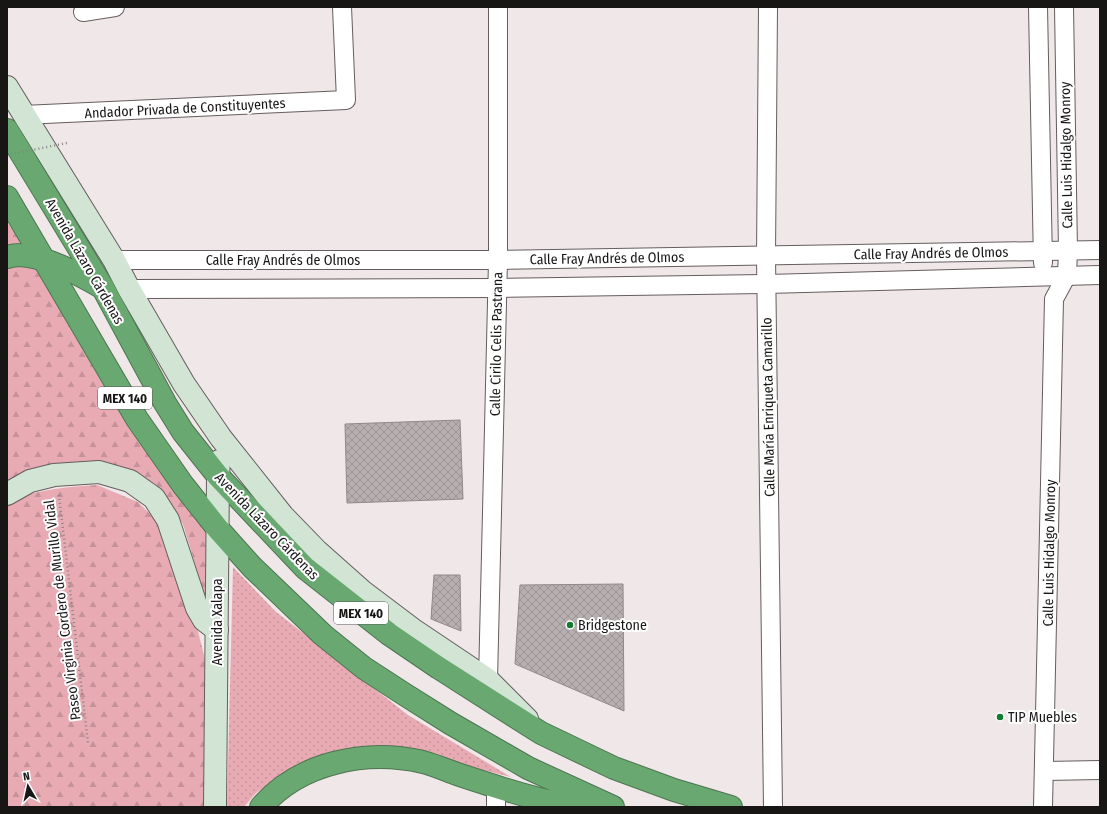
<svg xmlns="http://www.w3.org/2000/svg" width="1107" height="814" viewBox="0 0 1107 814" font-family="'Fira Sans Condensed',sans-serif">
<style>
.grass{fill:url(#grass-dots)}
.forest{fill:url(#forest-firs)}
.building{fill:url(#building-cross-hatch);stroke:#918889}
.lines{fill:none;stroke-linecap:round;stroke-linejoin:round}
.street-casing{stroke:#655d5e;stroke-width:20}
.secondary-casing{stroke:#655d5e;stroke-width:24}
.highway-casing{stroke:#4d7551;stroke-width:24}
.path{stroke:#898384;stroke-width:2.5;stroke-dasharray:1 3;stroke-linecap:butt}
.street{stroke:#fff;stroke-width:18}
.secondary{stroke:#d2e5d4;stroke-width:22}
.highway{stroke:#69a971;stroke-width:22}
.path-bridge{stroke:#898384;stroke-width:2.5;stroke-dasharray:1 3;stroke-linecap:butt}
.poi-dot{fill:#117b2f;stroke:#fff;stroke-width:1.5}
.labels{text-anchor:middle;stroke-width:4;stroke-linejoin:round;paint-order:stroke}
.shield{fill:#fff;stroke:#5d5b5b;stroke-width:1}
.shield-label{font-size:13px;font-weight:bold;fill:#181515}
.street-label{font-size:14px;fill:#181515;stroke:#fff}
.poi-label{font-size:14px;fill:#181515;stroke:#fff;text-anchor:start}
</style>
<defs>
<pattern id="grass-dots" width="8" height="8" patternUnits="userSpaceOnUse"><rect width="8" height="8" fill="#e8abb4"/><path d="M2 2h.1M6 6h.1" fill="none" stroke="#c6929a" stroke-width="1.8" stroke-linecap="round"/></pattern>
<pattern id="forest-firs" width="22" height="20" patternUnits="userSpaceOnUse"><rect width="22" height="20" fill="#e8abb4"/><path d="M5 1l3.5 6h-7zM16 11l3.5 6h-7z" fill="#c6929a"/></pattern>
<pattern id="building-cross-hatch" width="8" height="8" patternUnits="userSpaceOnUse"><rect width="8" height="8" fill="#b6aeaf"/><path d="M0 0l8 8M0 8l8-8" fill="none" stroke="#9c9596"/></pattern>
</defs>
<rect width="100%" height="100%" fill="#efe7e8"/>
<path class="grass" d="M233,567L275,611L408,715L511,777L396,749L284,774L256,793L244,807H227Z"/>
<g class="forest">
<path d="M7,222L21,242L7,246Z"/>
<path d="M21,262L45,268L206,514L208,607L183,524L154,483L111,465L55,464L7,480V268Z"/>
<path d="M97,485L138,502L169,533L184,576L210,679L207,807H7V504C32,489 68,487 97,485Z"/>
</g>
<g class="building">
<path d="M460,420L463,499L347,503L345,424Z"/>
<path d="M434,575H460L461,631L431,619Z"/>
<path d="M623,584L624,711L515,664L520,585Z"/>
</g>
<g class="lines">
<g class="street-casing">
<g id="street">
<path d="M768,7L766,256L773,807"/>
<path d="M1038,7L1043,263"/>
<path d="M83,12L115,7"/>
<path d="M23,115L346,100L342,7"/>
<path d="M114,260H498L1100,250"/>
<path d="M129,289L497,288L767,284L1100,275"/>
<path d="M488,680L498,260V7"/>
<path d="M1045,771L1100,770"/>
<path d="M496,807V787"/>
<path d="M1043,807L1054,299L1067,275L1068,251L1064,7"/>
</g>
</g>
<g class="secondary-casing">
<g id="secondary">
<path d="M7,87L114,260L129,289L184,384L221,438L283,516L317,551L362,591L415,631L488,680L527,719"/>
<path d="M7,494L30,481L54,475L99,472L130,481L154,498L168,520L197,608L204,620L217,630"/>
<path d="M215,807L218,476L219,461"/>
</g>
</g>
<g class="highway-casing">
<g id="highway">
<path d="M7,130L103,288L165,403L183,432L218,476L305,568L389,634L439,668L541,733L614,768L674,790L731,807"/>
<path d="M7,197L137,419L183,485L218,529L252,567L323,635L364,668L404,694L450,723L528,768L613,807"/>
<path d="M7,257C11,256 15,255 19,255C45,256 81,275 103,288"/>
<path d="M261,807C300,762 366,749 423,762C434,765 446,770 457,774C484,783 511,792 539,799C558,804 577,804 597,804"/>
</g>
</g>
<path class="path" d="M59,495L88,743"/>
<use href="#street" class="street"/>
<use href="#secondary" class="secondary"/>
<use href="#highway" class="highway"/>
<path class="path-bridge" d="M7,155L67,143"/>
</g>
<g class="poi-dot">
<circle cx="570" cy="625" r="4"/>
<circle cx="1000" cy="717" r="4"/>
</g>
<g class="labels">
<g class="shield">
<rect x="98" y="387" width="54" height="22" rx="3"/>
<rect x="334" y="602" width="54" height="22" rx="3"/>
</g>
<g class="shield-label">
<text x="125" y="403">MEX 140</text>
<text x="361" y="618">MEX 140</text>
</g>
<g class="street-label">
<text transform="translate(185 108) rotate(-3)" y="5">Andador Privada de Constituyentes</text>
<text transform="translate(1066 155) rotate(-91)" y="5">Calle Luis Hidalgo Monroy</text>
<text transform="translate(931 253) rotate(-1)" y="5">Calle Fray Andrés de Olmos</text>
<text transform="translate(607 258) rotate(-1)" y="5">Calle Fray Andrés de Olmos</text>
<text x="283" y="265">Calle Fray Andrés de Olmos</text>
<text transform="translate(85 261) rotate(60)" y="5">Avenida Lázaro Cárdenas</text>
<text transform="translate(496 344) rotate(-89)" y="5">Calle Cirilo Celis Pastrana</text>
<text transform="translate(768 407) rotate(-91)" y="5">Calle María Enriqueta Camarillo</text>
<text transform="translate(267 526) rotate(46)" y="5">Avenida Lázaro Cárdenas</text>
<text transform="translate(1049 553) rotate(-89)" y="5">Calle Luis Hidalgo Monroy</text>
<text transform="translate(62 610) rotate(-97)" y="5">Paseo Virginia Cordero de Murillo Vidal</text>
<text transform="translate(217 622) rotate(-90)" y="5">Avenida Xalapa</text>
</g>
<g class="poi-label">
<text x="578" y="630">Bridgestone</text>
<text x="1008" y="722">TIP Muebles</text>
</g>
</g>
<rect width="1107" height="814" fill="none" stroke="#181515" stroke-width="16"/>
<g transform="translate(28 786) rotate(351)" stroke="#ffffff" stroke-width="3" paint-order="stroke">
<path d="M0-3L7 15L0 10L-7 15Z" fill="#181515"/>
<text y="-6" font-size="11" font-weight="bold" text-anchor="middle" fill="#181515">N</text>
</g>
</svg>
